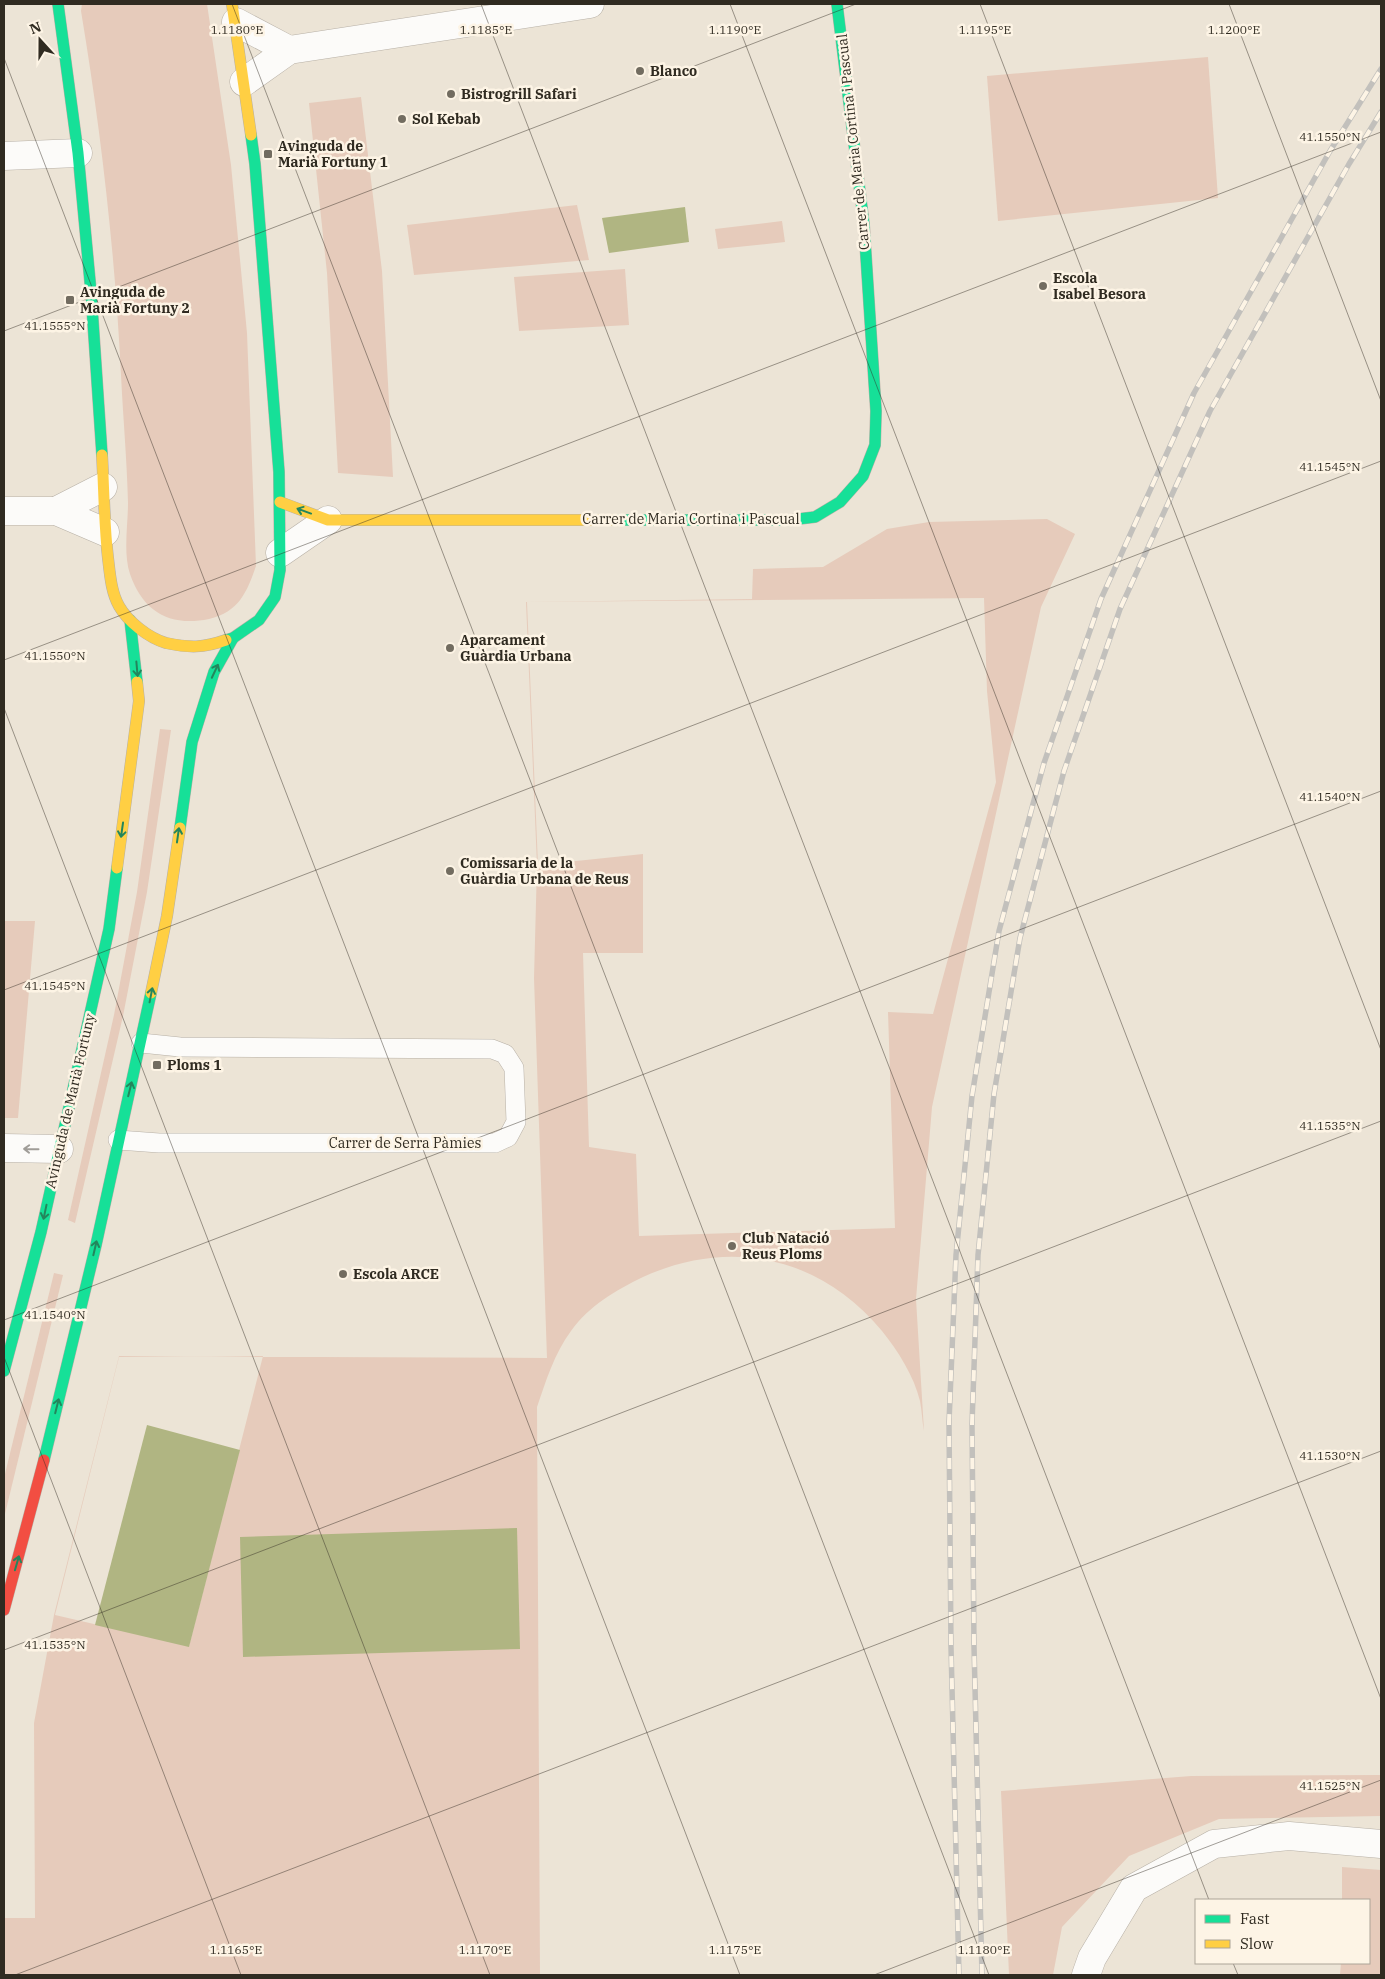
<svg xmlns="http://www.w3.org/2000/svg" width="1385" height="1979" viewBox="0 0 1385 1979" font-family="'IBM Plex Serif',serif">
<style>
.green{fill:#e6cbbb;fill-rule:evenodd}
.water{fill:#b0b582}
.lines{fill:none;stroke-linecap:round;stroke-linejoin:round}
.lane-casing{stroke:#b7b0a6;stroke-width:20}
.street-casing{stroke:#b7b0a6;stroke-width:29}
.fast-casing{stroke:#b7b0a6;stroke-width:12}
.slow-casing{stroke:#b7b0a6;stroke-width:12}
.jam-casing{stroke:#b7b0a6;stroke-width:12}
.lane{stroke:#fcfbf9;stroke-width:19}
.street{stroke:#fcfbf9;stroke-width:28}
.fast{stroke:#16e098;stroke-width:11}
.slow{stroke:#ffcf43;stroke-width:11}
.jam{stroke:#f24e42;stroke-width:11}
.rail-casing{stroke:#c2c0bc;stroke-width:5.5}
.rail{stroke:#fdf4e5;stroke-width:4;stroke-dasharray:11;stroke-linecap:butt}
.oneway{stroke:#23865c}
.oneway2{stroke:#a09d98}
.ticks{fill:none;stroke:#302b21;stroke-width:1;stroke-opacity:0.45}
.poi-dot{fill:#726c60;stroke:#fdf4e5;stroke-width:2}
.labels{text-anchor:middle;stroke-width:5;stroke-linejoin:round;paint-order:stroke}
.poi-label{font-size:14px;font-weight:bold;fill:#302b21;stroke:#fdf4e5;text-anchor:start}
.street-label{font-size:14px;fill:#302b21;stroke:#fdf4e5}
.ticks-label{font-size:12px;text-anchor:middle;fill:#302b21;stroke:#fdf4e5;stroke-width:5;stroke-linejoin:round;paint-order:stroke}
</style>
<rect width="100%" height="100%" fill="#ece4d6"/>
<g class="green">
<path d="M82,4H207L231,165L247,333L256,566C247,592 239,612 209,619C170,627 143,612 130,574C123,553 128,525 128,503C127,460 123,417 121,375C115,252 101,131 81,11Z"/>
<polygon points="1208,57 1218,198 998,221 987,76"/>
<polygon points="361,97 382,271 393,477 338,473 327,273 309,103"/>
<polygon points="577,205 589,260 414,275 407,225"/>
<polygon points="782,221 785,242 718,249 715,229"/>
<polygon points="625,269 629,325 519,331 514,277"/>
<path d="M1047,519L1075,534L1041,607L932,1107L916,1299L924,1431C922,1421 922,1411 920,1401C914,1376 898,1351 882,1331C821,1257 731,1237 643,1277C616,1290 589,1306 571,1331C554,1354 546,1381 537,1407L540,1975H4V1918H35L34,1723L54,1615L119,1356L547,1358L534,978L537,865L526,602L752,599L753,569L823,567L887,529L929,522ZM984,598L987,691L996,782L933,1014L888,1012L895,1228L639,1236L636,1154L589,1147L583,953H643V854L538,865L527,602ZM263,1356L189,1646L55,1615L119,1357Z"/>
<polygon points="160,729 171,730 147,892 123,1016 75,1223 68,1220 114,1015 137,892"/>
<polygon points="4,921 35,921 18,1118 4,1118"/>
<polygon points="54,1273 63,1275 4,1518 4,1478"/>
<polygon points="1381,1775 1381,1816 1219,1819 1129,1856 1062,1927 1053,1975 1009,1975 1001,1791 1191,1776"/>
<polygon points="1342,1867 1381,1870 1381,1975 1340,1975 1341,1963 1369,1963 1369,1900 1342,1900"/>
</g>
<g class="water">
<polygon points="685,207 689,242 609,253 602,218"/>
<polygon points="147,1425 240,1450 189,1647 95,1625"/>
<polygon points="517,1528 520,1649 243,1657 240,1537"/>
</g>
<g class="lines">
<g class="lane-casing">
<polyline id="lane" points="118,1140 159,1143 495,1143 508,1137 516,1122 514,1068 505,1054 492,1049 180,1047 141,1043"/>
</g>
<g class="street-casing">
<g id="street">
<polyline points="236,22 289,50"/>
<polyline points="244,82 289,50 590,4"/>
<polyline points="4,156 78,153"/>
<polyline points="4,511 56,511 105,532"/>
<polyline points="56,511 103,487"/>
<polyline points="280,553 328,520"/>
<polyline points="4,1148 59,1149"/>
<polyline points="1086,1975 1092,1958 1134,1888 1214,1844 1289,1836 1381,1844"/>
</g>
</g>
<g class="fast-casing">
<g id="fast">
<polyline points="58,4 78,153 91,292 102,455"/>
<polyline points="614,520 790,520 815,517 840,502 863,476 875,445 876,411 864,225 837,4"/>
<polyline points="130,620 137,682"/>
<polyline points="226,640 233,638 259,620 275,597 280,570 279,472 255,164 251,135"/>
<polyline points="180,828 192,742 214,672 233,638"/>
<polyline points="4,1371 41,1232 109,929 117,868"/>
<polyline points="44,1460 96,1245 151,993"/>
</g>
</g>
<g class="slow-casing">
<g id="slow">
<polyline points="232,4 251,135"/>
<path d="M102,455C104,489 104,524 108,558C110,574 111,592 119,606C128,622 149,638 166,643C190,648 203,648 226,640"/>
<polyline points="280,502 328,520 614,520"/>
<polyline points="117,868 139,701 137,682"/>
<polyline points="151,993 167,916 180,828"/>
</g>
</g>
<g class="jam-casing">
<polyline id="jam" points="4,1610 44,1460"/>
</g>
<use href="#lane" class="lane"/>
<use href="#street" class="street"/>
<use href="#fast" class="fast"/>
<use href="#slow" class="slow"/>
<use href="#jam" class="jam"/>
<g class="rail-casing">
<g id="rail">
<polyline points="959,1975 951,1647 949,1422 956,1255 972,1096 999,931 1044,763 1101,599 1194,393 1330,151 1381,69"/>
<polyline points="982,1975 974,1646 972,1424 978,1255 994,1094 1020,938 1064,771 1120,609 1210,411 1349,164 1381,112"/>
</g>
</g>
<use href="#rail" class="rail"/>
</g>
<defs><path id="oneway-shaft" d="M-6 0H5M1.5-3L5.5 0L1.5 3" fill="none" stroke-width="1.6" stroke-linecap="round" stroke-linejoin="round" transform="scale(1.25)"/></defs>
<g class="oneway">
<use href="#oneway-shaft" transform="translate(304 511) rotate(-160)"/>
<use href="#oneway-shaft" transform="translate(137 669) rotate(85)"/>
<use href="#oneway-shaft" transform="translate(215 671) rotate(-65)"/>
<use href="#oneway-shaft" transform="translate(122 830) rotate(98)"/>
<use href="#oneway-shaft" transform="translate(178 835) rotate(-82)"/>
<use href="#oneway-shaft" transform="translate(151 995) rotate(-79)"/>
<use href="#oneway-shaft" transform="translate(130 1089) rotate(-76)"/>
<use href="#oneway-shaft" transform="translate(45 1212) rotate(102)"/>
<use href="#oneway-shaft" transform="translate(95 1248) rotate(-77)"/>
<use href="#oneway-shaft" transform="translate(57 1406) rotate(-76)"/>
<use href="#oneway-shaft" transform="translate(17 1563) rotate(-74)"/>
</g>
<use class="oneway2" href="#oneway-shaft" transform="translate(31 1149) rotate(-179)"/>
<path class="ticks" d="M232,4L989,1975M481,4L1209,1900M730,4L1381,1699M980,4L1381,1050M1229,4L1381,401M4,58L740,1975M4,331L856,4M4,660L1381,132M4,708L490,1975M4,990L1381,461M4,1320L1381,791M4,1357L241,1975M4,1650L1381,1121M1233,1963L1238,1975M15,1975L1381,1451M874,1975L1381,1780"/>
<g class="poi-dot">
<circle cx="640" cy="71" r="5"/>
<circle cx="451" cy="94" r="5"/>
<circle cx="402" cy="119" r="5"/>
<rect x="263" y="149" width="10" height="10" rx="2.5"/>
<circle cx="1043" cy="286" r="5"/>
<rect x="65" y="295" width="10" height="10" rx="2.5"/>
<circle cx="450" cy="648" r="5"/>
<circle cx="450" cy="871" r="5"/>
<rect x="152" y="1060" width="10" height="10" rx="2.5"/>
<circle cx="732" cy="1246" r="5"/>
<circle cx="343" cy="1274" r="5"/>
</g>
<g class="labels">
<g class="poi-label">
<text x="650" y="76">Blanco</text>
<text x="461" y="99">Bistrogrill Safari</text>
<text x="412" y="124">Sol Kebab</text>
<text x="278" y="151">Avinguda de<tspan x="278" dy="16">Marià Fortuny 1</tspan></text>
<text x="1053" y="283">Escola<tspan x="1053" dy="16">Isabel Besora</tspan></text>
<text x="80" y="297">Avinguda de<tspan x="80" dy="16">Marià Fortuny 2</tspan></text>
<text x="460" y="645">Aparcament<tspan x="460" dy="16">Guàrdia Urbana</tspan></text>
<text x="460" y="868">Comissaria de la<tspan x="460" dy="16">Guàrdia Urbana de Reus</tspan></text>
<text x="167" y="1070">Ploms 1</text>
<text x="742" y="1243">Club Natació<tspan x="742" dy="16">Reus Ploms</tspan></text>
<text x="353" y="1279">Escola ARCE</text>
</g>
<g class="street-label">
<text transform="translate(853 142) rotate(-96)" y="5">Carrer de Maria Cortina i Pascual</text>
<text x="691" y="524">Carrer de Maria Cortina i Pascual</text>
<text transform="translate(70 1101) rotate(-77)" y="5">Avinguda de Marià Fortuny</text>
<text x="405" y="1148">Carrer de Serra Pàmies</text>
</g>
</g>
<g class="ticks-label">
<text x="237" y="34">1.1180°E</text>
<text x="486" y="34">1.1185°E</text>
<text x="735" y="34">1.1190°E</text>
<text x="985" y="34">1.1195°E</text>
<text x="1234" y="34">1.1200°E</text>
<text x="1330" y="141">41.1550°N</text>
<text x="55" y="330">41.1555°N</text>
<text x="1330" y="471">41.1545°N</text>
<text x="55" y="660">41.1550°N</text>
<text x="1330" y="801">41.1540°N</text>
<text x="55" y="990">41.1545°N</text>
<text x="1330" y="1130">41.1535°N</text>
<text x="55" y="1319">41.1540°N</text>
<text x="1330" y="1460">41.1530°N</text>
<text x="55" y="1649">41.1535°N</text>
<text x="1330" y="1790">41.1525°N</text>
<text x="236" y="1954">1.1165°E</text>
<text x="485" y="1954">1.1170°E</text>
<text x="735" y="1954">1.1175°E</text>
<text x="984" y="1954">1.1180°E</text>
</g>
<rect width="1385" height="1979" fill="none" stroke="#302b21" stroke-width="10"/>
<rect x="1195" y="1899" width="175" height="65" fill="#fdf4e5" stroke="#aba497"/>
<rect x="1205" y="1915" width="25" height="8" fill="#16e098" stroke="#aba497"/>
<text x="1240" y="1924" font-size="15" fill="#302b21">Fast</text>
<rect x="1205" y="1940" width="25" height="8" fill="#ffcf43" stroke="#aba497"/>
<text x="1240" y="1949" font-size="15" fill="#302b21">Slow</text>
<g transform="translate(40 40) rotate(339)" stroke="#fdf4e5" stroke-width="4" paint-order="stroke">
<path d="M0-4L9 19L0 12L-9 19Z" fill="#302b21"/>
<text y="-8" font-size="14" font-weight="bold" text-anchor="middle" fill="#302b21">N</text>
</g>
</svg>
